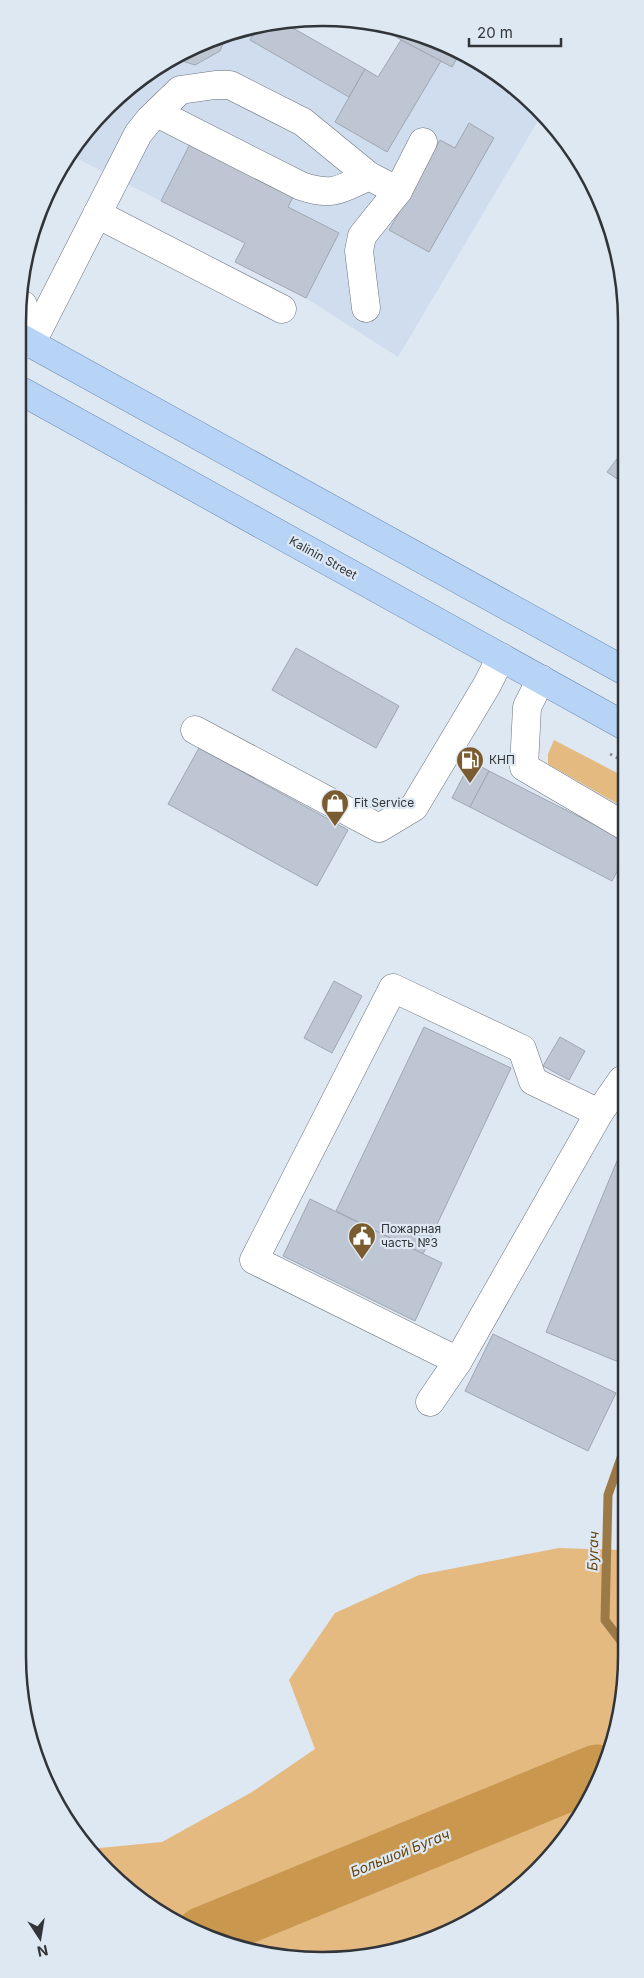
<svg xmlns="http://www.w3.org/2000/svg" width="644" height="1978" viewBox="0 0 644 1978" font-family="Inter,sans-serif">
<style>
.built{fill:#cfddef}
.green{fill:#e4ba81}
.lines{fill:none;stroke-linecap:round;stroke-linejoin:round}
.stream{stroke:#9b7a48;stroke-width:9}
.river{stroke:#c9974e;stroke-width:55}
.building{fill:#bdc6d2;stroke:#9ea7b2}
.minor-casing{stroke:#6b737d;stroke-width:29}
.major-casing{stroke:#698ab1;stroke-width:29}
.path{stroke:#8c939b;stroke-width:3;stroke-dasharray:2.5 4;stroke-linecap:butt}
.minor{stroke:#fff;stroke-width:28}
.major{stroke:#b7d4f7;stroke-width:28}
.labels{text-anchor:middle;stroke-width:4.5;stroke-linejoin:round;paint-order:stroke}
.street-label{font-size:12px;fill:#313539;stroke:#dee8f3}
.poi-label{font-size:12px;fill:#313539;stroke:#dee8f3;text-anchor:start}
.water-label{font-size:14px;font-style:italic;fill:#664409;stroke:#dee8f3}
.rim{fill:none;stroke:#313539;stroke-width:2.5}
</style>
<rect width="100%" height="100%" fill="#dee8f3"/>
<polygon class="built" points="258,25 250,40 349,97 335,122 387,152 441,61 452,67 460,53 474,58 542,114 398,357 306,298 235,262 244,243 68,154 153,69 176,59 195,65 220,51 225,39"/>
<g class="green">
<polygon points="554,740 623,776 623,807 548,764 548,754"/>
<polygon points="559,1548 621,1550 621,1716 575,1825 491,1909 401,1950 283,1958 187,1929 93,1857 89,1849 162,1842 252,1792 315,1749 289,1680 335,1613 419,1575"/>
</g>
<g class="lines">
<polyline class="stream" points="621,1641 605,1620 608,1495 621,1458"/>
<polyline class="river" points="203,1934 597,1772"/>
</g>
<g class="building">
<polygon points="263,23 284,23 365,69 349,97 250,40 258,25"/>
<polygon points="375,23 382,23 460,53 452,67 401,40"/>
<polygon points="225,39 220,51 195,65 176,59"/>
<polygon points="401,40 441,61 387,152 335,122 365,69 378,77"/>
<polygon points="469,123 494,138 429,252 389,230 440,140 455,148"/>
<polygon points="191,142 294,195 288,207 339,233 306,298 235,262 245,243 161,201"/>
<polygon points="623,451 623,483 607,472"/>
<polygon points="296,648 399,706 376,748 272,690"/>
<polygon points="199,748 348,830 317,886 168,804"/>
<polygon points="471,761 489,771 470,807 452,798"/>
<polygon points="489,771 623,839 623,861 612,881 470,807"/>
<polygon points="334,981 362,996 332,1053 304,1038"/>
<polygon points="424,1027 511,1068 423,1254 336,1211"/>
<polygon points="560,1037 585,1051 569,1080 543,1066"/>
<polygon points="622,1149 621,1363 546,1332"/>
<polygon points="310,1199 442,1263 415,1321 283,1256"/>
<polygon points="493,1334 616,1393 588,1451 465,1391"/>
</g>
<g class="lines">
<g class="minor-casing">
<g id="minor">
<path d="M157,113L301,186C333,197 341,189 369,176"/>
<polyline points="97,214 282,309"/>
<polyline points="23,305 31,344"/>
<polyline points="366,308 359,251 362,236 398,191 423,142"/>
<polyline points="31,344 138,134 150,119 180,90 215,85 230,85 303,122 369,176 398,191"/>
<polyline points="541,679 527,707 524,767 623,825"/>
<polyline points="195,730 379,828 414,807 487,685 501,657"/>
<polyline points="458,1361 254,1260 393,988 522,1049 533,1081 599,1113"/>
<polyline points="430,1402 458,1361 599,1113 622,1080"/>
</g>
</g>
<g class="major-casing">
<g id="major">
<polyline points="23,339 623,670"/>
<polyline points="23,392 623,725"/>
</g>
</g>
<polyline class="path" points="610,754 623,761"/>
<use href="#minor" class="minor"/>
<use href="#major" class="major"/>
</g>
<defs>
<g id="fuel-pin" transform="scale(1.4375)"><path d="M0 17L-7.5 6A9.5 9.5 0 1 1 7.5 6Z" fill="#7a5c30" stroke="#dee8f3"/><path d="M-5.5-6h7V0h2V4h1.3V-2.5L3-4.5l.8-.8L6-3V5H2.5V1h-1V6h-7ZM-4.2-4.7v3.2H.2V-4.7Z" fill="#fff"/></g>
<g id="shop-pin" transform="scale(1.4375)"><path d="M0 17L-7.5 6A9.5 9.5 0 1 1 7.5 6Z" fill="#7a5c30" stroke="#dee8f3"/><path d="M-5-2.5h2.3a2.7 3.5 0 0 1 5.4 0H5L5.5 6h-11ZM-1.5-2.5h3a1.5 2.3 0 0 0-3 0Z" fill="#fff"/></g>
<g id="civic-pin" transform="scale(1.4375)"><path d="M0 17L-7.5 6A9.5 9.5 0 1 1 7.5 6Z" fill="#7a5c30" stroke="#dee8f3"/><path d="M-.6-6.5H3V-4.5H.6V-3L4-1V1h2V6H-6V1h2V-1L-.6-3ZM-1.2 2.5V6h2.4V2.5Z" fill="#fff"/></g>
</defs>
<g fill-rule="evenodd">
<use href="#fuel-pin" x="470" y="760"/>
<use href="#shop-pin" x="335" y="803"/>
<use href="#civic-pin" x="362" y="1236"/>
</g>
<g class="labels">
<g class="street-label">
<text transform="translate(323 558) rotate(29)" y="4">Kalinin Street</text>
</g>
<g class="poi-label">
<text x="489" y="764">КНП</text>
<text x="354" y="807">Fit Service</text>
<text x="381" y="1233">Пожарная<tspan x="381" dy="14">часть №3</tspan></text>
</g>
<g class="water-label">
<text transform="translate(593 1551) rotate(-88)" y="5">Бугач</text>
<text transform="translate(400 1853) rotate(-22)" y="5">Большой Бугач</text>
</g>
</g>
<path d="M0 0H644V1978H0ZM322 26H322A296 296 0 0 1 618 322V1656A296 296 0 0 1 322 1952H322A296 296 0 0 1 26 1656V322A296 296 0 0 1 322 26Z" fill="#dee8f3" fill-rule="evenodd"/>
<path class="rim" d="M322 26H322A296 296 0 0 1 618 322V1656A296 296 0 0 1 322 1952H322A296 296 0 0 1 26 1656V322A296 296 0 0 1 322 26Z"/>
<g transform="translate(40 1938) rotate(168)" stroke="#dee8f3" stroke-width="4" paint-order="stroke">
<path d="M0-4L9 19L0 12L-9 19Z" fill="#313539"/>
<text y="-8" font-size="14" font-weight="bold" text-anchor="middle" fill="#313539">N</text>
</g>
<path d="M469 38v8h92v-8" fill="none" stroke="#313539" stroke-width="2.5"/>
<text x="477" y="38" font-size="15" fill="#313539" stroke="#dee8f3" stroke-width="4" paint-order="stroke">20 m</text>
</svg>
